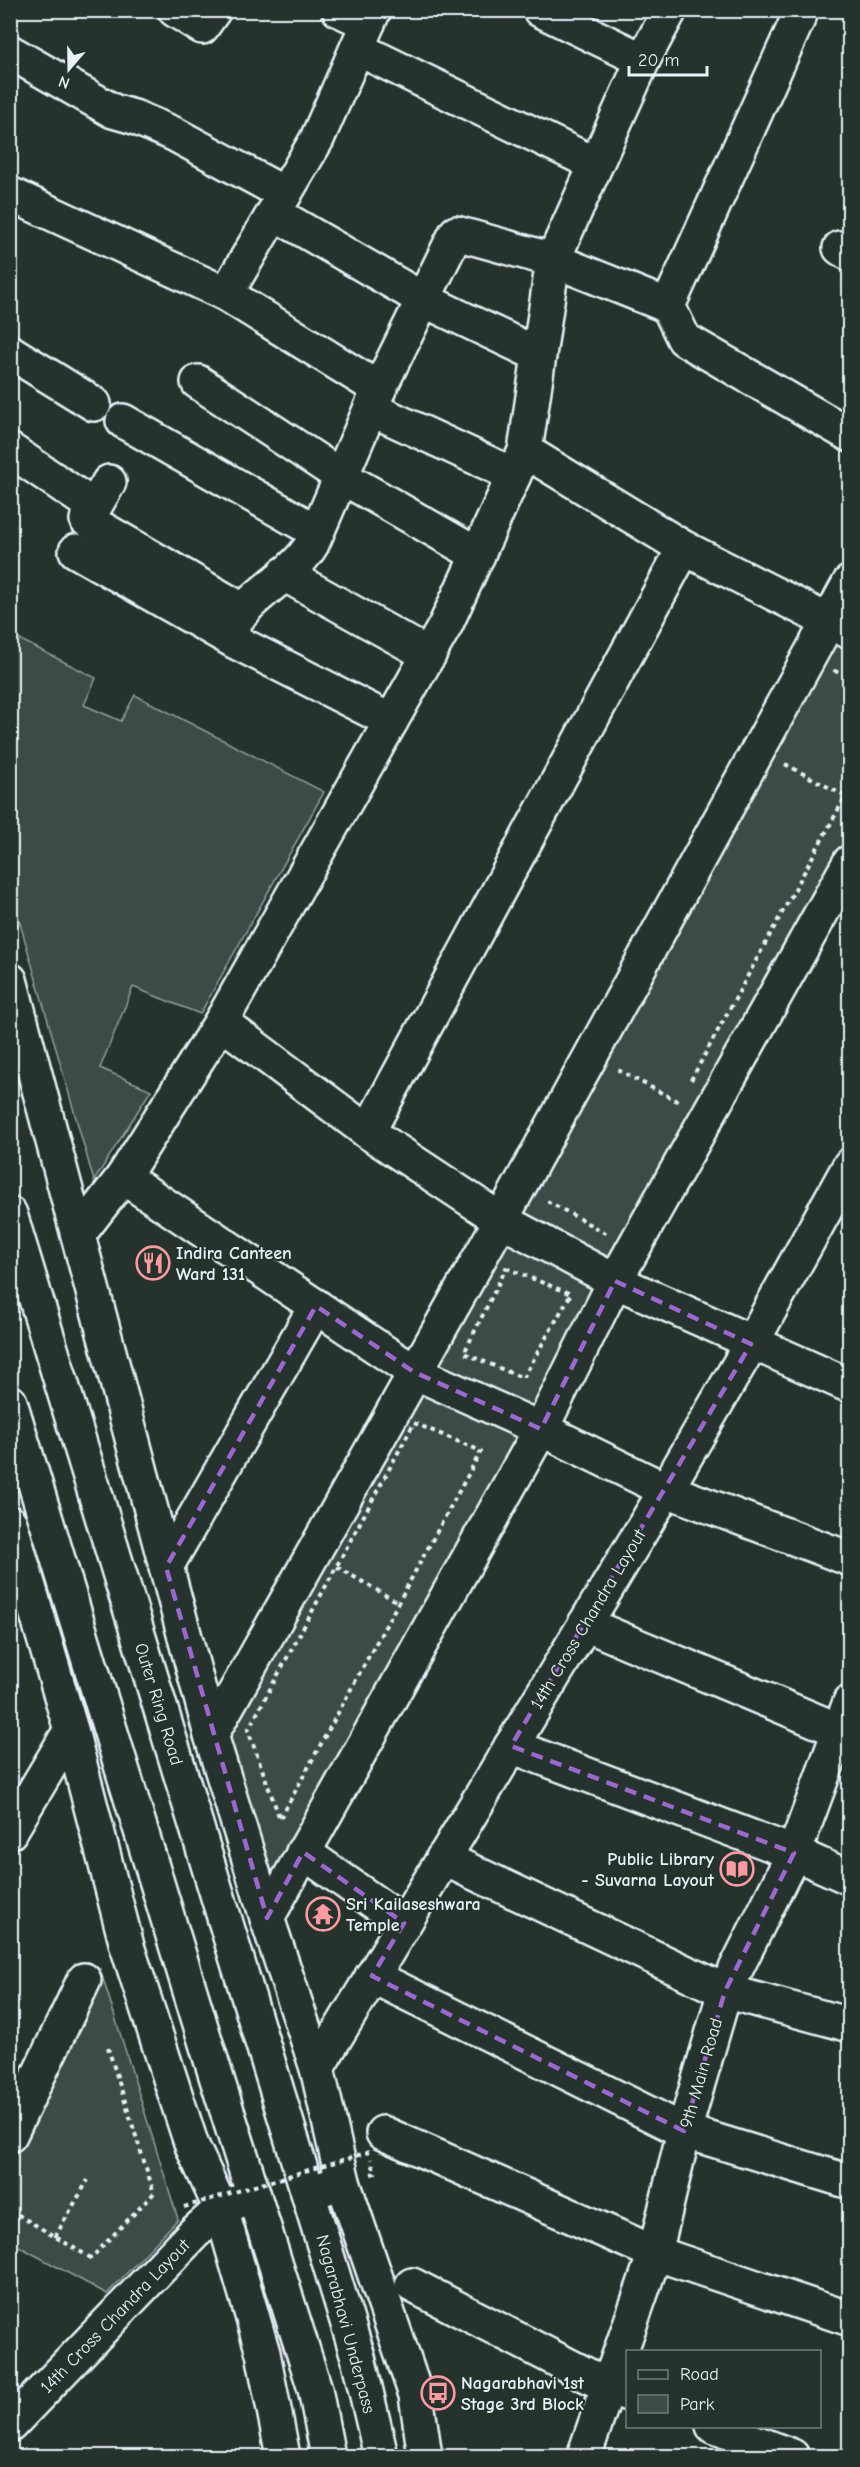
<svg xmlns="http://www.w3.org/2000/svg" width="860" height="2467" viewBox="0 0 860 2467" font-family="'Comic Neue',sans-serif">
<style>
.green{fill:#3e4b47;stroke:#939ea0;stroke-width:1.5}
.lines{fill:none;stroke-linecap:round;stroke-linejoin:round}
.minor-casing{stroke:#e8f1f8;stroke-width:38}
.major-casing{stroke:#e8f1f8;stroke-width:38}
.highway-casing{stroke:#e8f1f8;stroke-width:38}
.path{stroke:#e8f1f8;stroke-width:4;stroke-dasharray:4.5 4.5;stroke-linecap:butt}
.minor{stroke:#26332d;stroke-width:33}
.major{stroke:#26332d;stroke-width:33}
.highway{stroke:#26332d;stroke-width:33}
.path-bridge{stroke:#e8f1f8;stroke-width:4;stroke-dasharray:4.5 4.5;stroke-linecap:butt}
.marked{fill:none;stroke:#9c67d0;stroke-width:4.5;stroke-dasharray:12 8;stroke-linejoin:round}
.labels{text-anchor:middle;stroke-width:4.5;stroke-linejoin:round;paint-order:stroke}
.poi-label{font-size:18px;font-weight:bold;fill:#e8f1f8;stroke:#26332d;text-anchor:start}
.street-label{font-size:18px;fill:#e8f1f8;stroke:#26332d}
</style>
<rect width="100%" height="100%" fill="#26332d"/>
<filter id="ink" filterUnits="userSpaceOnUse"><feTurbulence type="fractalNoise" baseFrequency=".0167" numOctaves="2"/><feDisplacementMap in="SourceGraphic" scale="12" xChannelSelector="R" yChannelSelector="G"/><feConvolveMatrix kernelMatrix="1 2 1 2 8 2 1 2 1" color-interpolation-filters="sRGB"/></filter>
<g filter="url(#ink)">
<g class="green">
<polygon points="849,582 849,862 267,1918 211,1735"/>
<polygon points="11,635 96,678 84,705 121,721 135,695 324,792 200,1014 133,987 100,1068 151,1090 94,1181 11,892"/>
<polygon points="100,1969 178,2219 107,2294 11,2242 10,2153"/>
</g>
<g class="lines">
<g class="minor-casing">
<g id="minor">
<polyline points="175,10 202,27 214,10"/>
<polyline points="339,10 368,23 374,10"/>
<polyline points="540,10 643,60 553,260 525,451 446,624 221,1022 123,1177 414,1372 541,1429 666,1490 850,1559"/>
<polyline points="802,10 668,306 684,339 850,435"/>
<polyline points="358,49 595,164"/>
<polyline points="10,52 113,111 134,117 174,134 285,194"/>
<polyline points="643,60 670,10"/>
<polyline points="10,194 226,294 379,389"/>
<polyline points="274,213 424,300 539,355"/>
<polyline points="840,248 850,254"/>
<polyline points="226,294 317,139 368,23"/>
<polyline points="10,352 94,404"/>
<polyline points="198,382 342,477 478,555"/>
<polyline points="371,409 514,475"/>
<polyline points="123,421 317,532"/>
<polyline points="10,450 81,498"/>
<polyline points="525,451 684,548 850,632"/>
<polyline points="109,482 87,520 244,611"/>
<polyline points="76,551 234,641 391,721"/>
<polyline points="284,574 429,655"/>
<path d="M228,636C243,595 291,580 312,544L379,389L456,233L553,260L668,306"/>
<polyline points="10,980 211,1735 267,1918 317,2068 343,2182 416,2395 425,2456"/>
<polyline points="221,1022 368,1132 501,1220 615,1281 850,1386"/>
<polyline points="368,1132 684,548"/>
<polyline points="78,1235 123,1177"/>
<polyline points="10,1523 71,1730 127,1946 192,2146 221,2209 263,2353 283,2456"/>
<polyline points="166,1567 316,1306"/>
<polyline points="585,1624 850,1735"/>
<polyline points="211,1735 501,1220 850,582"/>
<polyline points="511,1746 794,1853 850,1878"/>
<polyline points="10,1832 71,1730"/>
<polyline points="303,1852 404,1923"/>
<polyline points="443,1858 725,1991 850,2025"/>
<polyline points="267,1918 541,1429 615,1281 850,862"/>
<polyline points="372,1976 684,2131 850,2182"/>
<polyline points="317,2068 666,1490 751,1344 850,1165"/>
<polyline points="383,2133 655,2253 850,2319"/>
<polyline points="10,2135 84,1980"/>
<polyline points="412,2285 610,2387 628,2394"/>
<polyline points="713,2426 792,2456"/>
<polyline points="584,2456 655,2253 684,2131 725,1991 794,1853 850,1702"/>
</g>
</g>
<g class="major-casing">
<polyline id="major" points="10,2425 194,2233 221,2209 254,2196"/>
</g>
<g class="highway-casing">
<g id="highway">
<polyline points="10,1214 358,2357 381,2456"/>
<polyline points="10,1402 216,2076 315,2389 328,2456"/>
<polyline points="309,2193 343,2182"/>
</g>
</g>
<g class="path">
<polyline points="835,672 835,671 850,678"/>
<polyline points="785,764 845,796"/>
<polyline points="618,1070 679,1102"/>
<polyline points="691,1080 850,788"/>
<polyline points="547,1201 607,1234"/>
<polygon points="506,1268 571,1294 523,1378 464,1353"/>
<polygon points="414,1423 481,1451 280,1819 248,1730"/>
<polyline points="337,1567 399,1603"/>
<polyline points="371,2174 375,2173 371,2159"/>
<polyline points="10,2210 91,2258 154,2193 108,2048"/>
<polyline points="55,2237 88,2180"/>
</g>
<use href="#minor" class="minor"/>
<use href="#major" class="major"/>
<use href="#highway" class="highway"/>
<polyline class="path-bridge" points="184,2207 369,2152"/>
</g>
</g>
<path class="marked" d="M615,1281L751,1344L511,1746L794,1853L725,1991L684,2131L372,1976L404,1923L303,1852L267,1918L166,1567L316,1306L414,1372L541,1429Z"/>
<defs>
<g id="restaurant-ring" transform="scale(1.725)"><circle r="9.5" fill="#26332d" stroke="#ff9aa2" stroke-width="1.5"/><path d="M-5-6h1v4h1v-4h1v4h1v-4h1v5L-1.5 .5V6h-2V.5L-5-1ZM5-6V6H3V1.5H1.5Q1.5-4 5-6Z" fill="#ff9aa2"/></g>
<g id="library-ring" transform="scale(1.725)"><circle r="9.5" fill="#26332d" stroke="#ff9aa2" stroke-width="1.5"/><path d="M-6-4Q-3-5.5-.7-3.5V5Q-3 3-6 4ZM6-4Q3-5.5 .7-3.5V5Q3 3 6 4Z" fill="#ff9aa2"/></g>
<g id="temple-ring" transform="scale(1.725)"><circle r="9.5" fill="#26332d" stroke="#ff9aa2" stroke-width="1.5"/><path d="M0-6L5-2H3V0L6.5 2.5H4V6H1.5V3h-3V6H-4V2.5H-6.5L-3 0V-2H-5Z" fill="#ff9aa2"/></g>
<g id="bus-ring" transform="scale(1.725)"><circle r="9.5" fill="#26332d" stroke="#ff9aa2" stroke-width="1.5"/><path d="M-5-6H5V4H4V6H2V4H-2V6H-4V4H-5ZM-3.5-4V0h7V-4ZM-3.5 1.2v1.5H-2V1.2ZM2 1.2v1.5H3.5V1.2Z" fill="#ff9aa2"/></g>
</defs>
<g fill-rule="evenodd">
<use href="#restaurant-ring" x="153" y="1263"/>
<use href="#library-ring" x="737" y="1869"/>
<use href="#temple-ring" x="323" y="1914"/>
<use href="#bus-ring" x="438" y="2393"/>
</g>
<g class="labels">
<g class="poi-label">
<text x="176" y="1259">Indira Canteen<tspan x="176" dy="21">Ward 131</tspan></text>
<text x="714" y="1865" text-anchor="end">Public Library<tspan x="714" dy="21">- Suvarna Layout</tspan></text>
<text x="346" y="1910">Sri Kailaseshwara<tspan x="346" dy="21">Temple</tspan></text>
<text x="461" y="2389">Nagarabhavi 1st<tspan x="461" dy="21">Stage 3rd Block</tspan></text>
</g>
<g class="street-label">
<text transform="translate(588 1619) rotate(-59)" y="6">14th Cross Chandra Layout</text>
<text transform="translate(159 1704) rotate(73)" y="6">Outer Ring Road</text>
<text transform="translate(701 2073) rotate(-74)" y="6">9th Main Road</text>
<text transform="translate(115 2316) rotate(-46)" y="6">14th Cross Chandra Layout</text>
<text transform="translate(346 2324) rotate(75)" y="6">Nagarabhavi Underpass</text>
</g>
</g>
<rect width="860" height="2467" fill="none" stroke="#26332d" stroke-width="36"/>
<rect x="18" y="18" width="824" height="2431" fill="none" stroke="#e8f1f8" stroke-width="2" filter="url(#ink)"/>
<rect x="626" y="2350" width="195" height="78" fill="#26332d" stroke="#747f7e" stroke-width="1.5"/>
<rect x="638" y="2370" width="30" height="9" fill="#26332d" stroke="#747f7e" stroke-width="1.5"/>
<text x="680" y="2380" font-size="18" fill="#e8f1f8">Road</text>
<rect x="638" y="2395" width="30" height="18" fill="#3e4b47" stroke="#747f7e" stroke-width="1.5"/>
<text x="680" y="2410" font-size="18" fill="#e8f1f8">Park</text>
<g transform="translate(69 69) rotate(200)" stroke="#26332d" stroke-width="4.5" paint-order="stroke">
<path d="M0-4.5L10 22L0 15L-10 22Z" fill="#e8f1f8"/>
<text y="-9" font-size="16" font-weight="bold" text-anchor="middle" fill="#e8f1f8">N</text>
</g>
<path d="M629 66v9h78v-9" fill="none" stroke="#e8f1f8" stroke-width="3"/>
<text x="638" y="66" font-size="18" fill="#e8f1f8" stroke="#26332d" stroke-width="4.5" paint-order="stroke">20 m</text>
</svg>
